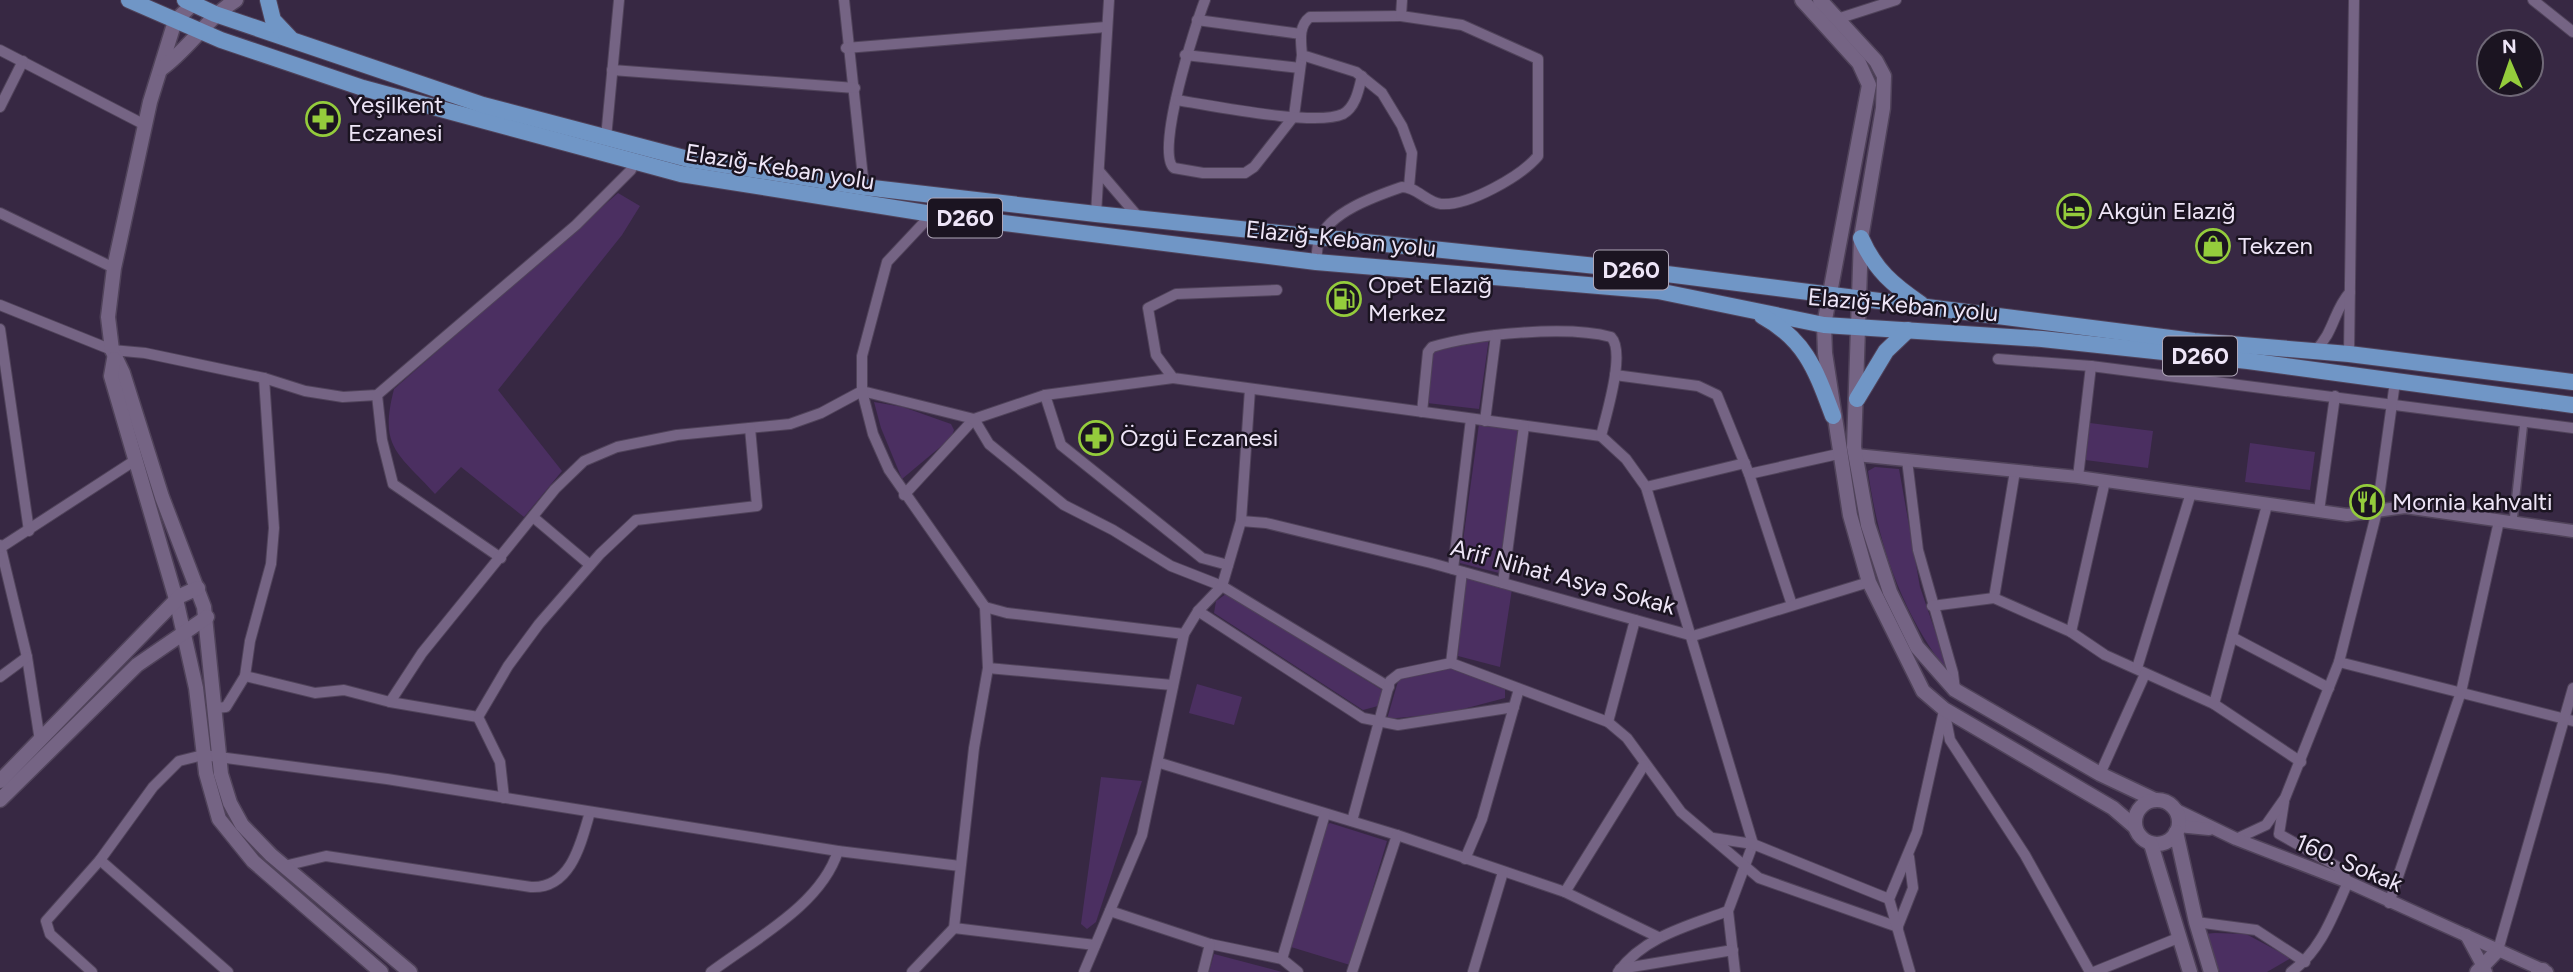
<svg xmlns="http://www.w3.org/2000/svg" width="2573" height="972" viewBox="0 0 2573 972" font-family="Figtree,sans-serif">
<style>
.green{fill:#4b2f61}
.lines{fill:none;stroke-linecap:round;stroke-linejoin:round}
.pedestrian-casing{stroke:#50435a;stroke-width:10}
.minor-casing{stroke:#50435a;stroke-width:12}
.tertiary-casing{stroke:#50435a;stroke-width:15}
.secondary-casing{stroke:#50435a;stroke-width:17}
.trunk-casing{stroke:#50435a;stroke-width:18}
.pedestrian{stroke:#756484;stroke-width:7}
.minor{stroke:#756484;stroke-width:10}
.tertiary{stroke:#756484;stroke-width:12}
.secondary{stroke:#756484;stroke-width:14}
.trunk{stroke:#7096c6;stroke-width:16}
.labels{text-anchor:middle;stroke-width:5;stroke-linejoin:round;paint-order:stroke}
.shield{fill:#1b1421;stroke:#afa6b7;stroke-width:2}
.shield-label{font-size:23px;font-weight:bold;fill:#eee5f7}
.poi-label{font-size:24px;fill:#eee5f7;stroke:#1b1421;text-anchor:start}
.street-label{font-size:24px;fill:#eee5f7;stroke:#1b1421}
</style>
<rect width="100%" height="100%" fill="#372843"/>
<g class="green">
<path d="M618,193L640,206L622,235L498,390L562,471L524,517L461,467L435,494C397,452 379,448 394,389Z"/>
<polygon points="1489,338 1479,409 1427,403 1432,350"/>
<polygon points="874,402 903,407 951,424 954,430 951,438 902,479 881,428"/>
<polygon points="2090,423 2153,431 2148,468 2085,460"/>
<polygon points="1479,424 1519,429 1499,573 1460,563"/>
<polygon points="2250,443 2315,452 2310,490 2245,482"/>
<path d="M1875,467L1899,469L1920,587L1950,675C1903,616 1878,545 1868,471Z"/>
<polygon points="1467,578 1512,589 1500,667 1458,656 1463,584"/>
<polygon points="1226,594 1382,690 1378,706 1363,710 1214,613 1216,601"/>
<polygon points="1454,668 1505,688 1505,698 1448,713 1387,719 1399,678"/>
<polygon points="1197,684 1242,697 1234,725 1189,713"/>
<polygon points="1101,777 1142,781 1096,922 1087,929 1081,924"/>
<polygon points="1330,823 1387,841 1350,965 1291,947 1325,826"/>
<polygon points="2215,933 2246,934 2291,958 2267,972 2220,972 2204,934"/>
<polygon points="1214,954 1282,972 1209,972"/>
</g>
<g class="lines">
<g class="pedestrian-casing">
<polyline id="pedestrian" points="2513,522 2524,421"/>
</g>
<g class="minor-casing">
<g id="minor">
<polyline points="844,0 864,187"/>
<path d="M1205,0C1196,23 1154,154 1174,168L1203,173H1245L1254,167L1294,116L1302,55"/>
<polyline points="2533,0 2573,32"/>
<path d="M1401,16L1310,17C1298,26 1301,42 1302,55L1356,72L1382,93L1402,126L1412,153L1409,187"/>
<polyline points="1837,19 1896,0"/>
<polyline points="1197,20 1301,34"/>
<polyline points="846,48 1106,27"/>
<polyline points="0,50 145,125"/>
<polyline points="1185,55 1300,68"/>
<polyline points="612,70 855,88"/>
<path d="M1176,100C1210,105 1315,127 1343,114C1356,107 1359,88 1362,76"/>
<polyline points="0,107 23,61"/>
<polyline points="606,138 619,0"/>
<polyline points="1099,171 1140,219"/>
<polyline points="0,213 114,268"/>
<polyline points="1096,214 1109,0"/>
<path d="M1316,262C1317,255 1317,246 1319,240C1329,212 1376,196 1402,187C1417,187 1426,202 1441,204C1469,206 1521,176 1538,156V59L1462,25L1401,16L1402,0"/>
<polyline points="1277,290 1176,294 1148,308 1156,355 1173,378 1601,436"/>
<polyline points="0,305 112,350 145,353 264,378 305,391 343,397 377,395 576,225 631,170 633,164"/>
<polyline points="0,329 29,531"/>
<path d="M2315,351C2335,331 2333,311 2350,292"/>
<polyline points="2349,354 2354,0"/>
<polyline points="1998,359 2091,366 2573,428"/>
<polyline points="1615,375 1698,386 1717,395 1749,474 1792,605"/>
<polyline points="377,395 382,440 393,484 501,558"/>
<polyline points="1045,395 1061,445 1202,558 1228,565"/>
<path d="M1422,412L1428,352L1432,347C1475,334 1567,325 1611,337C1626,352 1606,415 1601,436L1626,459L1646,487L1753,844L1728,911C1688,926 1645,936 1618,972"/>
<polyline points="1485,421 1496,335"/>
<polyline points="1907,460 1918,550 1953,673 1955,689"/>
<polyline points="1749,474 1838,454"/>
<polyline points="2078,477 2091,366"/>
<polyline points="1646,487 1745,463"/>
<polyline points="904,495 974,419 1045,395 1173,378"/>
<polyline points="2319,511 2335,396"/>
<polyline points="533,517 590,565"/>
<polyline points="1241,521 1266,523 1431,563 1693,636 1869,582"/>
<polyline points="0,545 27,657 40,741"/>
<polyline points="0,548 134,461"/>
<polyline points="1453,569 1471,419"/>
<polyline points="1503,583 1524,426"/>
<polyline points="1994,598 2015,471"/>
<polyline points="1932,606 1994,598 2071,632 2105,655 2214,704 2301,762"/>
<polyline points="985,607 1007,613 1184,634"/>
<polyline points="1198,611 1363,718 1398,725 1514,707"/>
<polyline points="2071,632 2105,481"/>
<polyline points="2232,637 2329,688"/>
<polyline points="2339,662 2573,721"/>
<polyline points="1451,663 1608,722 1627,738 1681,812 1759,878 1898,927"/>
<polyline points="988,668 1172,685"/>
<polyline points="2137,668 2191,493"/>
<polyline points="245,676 315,693 344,690 390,702 478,717"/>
<polyline points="0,677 27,657"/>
<polyline points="390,702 422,653 555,489 584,461 617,447 677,435 790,424 821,413 862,391 974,419 989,444 1064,505 1113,530 1171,566 1222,586 1389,687"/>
<polyline points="2214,704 2267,505"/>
<polyline points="216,708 226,707 245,676 250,641 271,564 274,528 264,378"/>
<polyline points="1944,709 1950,740 2025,855 2090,972"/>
<polyline points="1608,722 1635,620"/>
<polyline points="1160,763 1397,835 1565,892 1658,937"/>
<polyline points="2100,774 2145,674"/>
<polyline points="504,798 500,762 478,717 508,666 539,624 600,554 636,520 757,506 750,428"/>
<path d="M2284,802L2279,834L2338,867L2348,882C2333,915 2321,951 2291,972"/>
<polyline points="1352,821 1390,681 1399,674 1451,663 1462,572"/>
<polyline points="1713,838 1753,844 1889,899"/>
<polyline points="2236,839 2266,825 2285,798 2339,662 2377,511 2395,382"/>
<polyline points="1465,859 1482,819 1519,689"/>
<polyline points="100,860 228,972"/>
<path d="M284,866L326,856L531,887C571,889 581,843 590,812"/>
<polyline points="1565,892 1644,765"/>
<polyline points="2389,903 2461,692 2499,521"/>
<polyline points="1110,911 1210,944 1282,959 1298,972"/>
<polyline points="1728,911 1735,972"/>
<polyline points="2196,922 2256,930 2305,962"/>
<polyline points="1898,926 1913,888 1909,857"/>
<polyline points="954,928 1095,945"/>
<polyline points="2498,950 2573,688"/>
<polyline points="1282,959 1325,814"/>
<polyline points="1620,969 1733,950"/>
<polyline points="92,972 50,934 46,921 100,860 153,787 179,761 203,755 387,779 838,851 960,866"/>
<path d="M711,972C755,939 821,905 838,851"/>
<polyline points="912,972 954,928 974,748 988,668 985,607 889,470 873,434 862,391 862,356 887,262 932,214"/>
<polyline points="1084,972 1142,835 1184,634 1198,611 1222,586 1241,521 1250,389"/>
<polyline points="1203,972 1210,944"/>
<polyline points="1352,972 1397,835"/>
<polyline points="1473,972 1503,872"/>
<polyline points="1910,972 1889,899 1917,832 1943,715"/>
<polyline points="2094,972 2178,938"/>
</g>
</g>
<g class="tertiary-casing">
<g id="tertiary">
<polyline points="1856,455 2078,477 2347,515 2405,507 2573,531"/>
<polyline points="2174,809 2236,839 2348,882 2547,972"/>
<polyline points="2178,826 2209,829"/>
<polyline points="2466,935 2486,972"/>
</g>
</g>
<g class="secondary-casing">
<g id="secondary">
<polyline points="197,0 175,21 150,102 114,268 108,317 112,350 123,373 162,497 204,607 221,774 230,803 242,825 271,855 410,972"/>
<polyline points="1802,0 1859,63 1869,85 1824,325 1825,353 1850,515 1869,582 1923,691 1944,709 2113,808 2135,827"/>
<polyline points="1820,0 1876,61 1884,76 1883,108 1861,238 1854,447 1868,525 1890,592 1917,647 1955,690 2100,774 2155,800"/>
<path d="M161,69C189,49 206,19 236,0"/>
<polyline points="114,359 111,376 176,599 196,688 206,773 219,819 253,861 381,972"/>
<polyline points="0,781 180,596 198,588"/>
<polyline points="0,800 137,665 207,617"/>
<circle cx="2157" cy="822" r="22"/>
<polyline points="2176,832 2196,922 2211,972"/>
<polyline points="2151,844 2190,972"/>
<polyline points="2477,972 2498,950"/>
<polyline points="2538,972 2543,970"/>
</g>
</g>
<g class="trunk-casing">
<g id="trunk">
<polyline points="129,0 221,40 363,88 681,174 932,214 1316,262 1658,291 1824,325 2042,339 2248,361 2573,405"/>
<polyline points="185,0 215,14 483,105 688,159 864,187 1096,214 1635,270 2194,341 2349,354 2573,382"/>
<polyline points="268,0 273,20 290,38"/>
<path d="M1861,238C1875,270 1893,285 1921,304"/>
<path d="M1762,316C1806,340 1816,371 1833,416"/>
<polyline points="1857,399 1886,351 1908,330"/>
</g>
</g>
<use href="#pedestrian" class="pedestrian"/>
<use href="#minor" class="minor"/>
<use href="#tertiary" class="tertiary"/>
<use href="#secondary" class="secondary"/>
<use href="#trunk" class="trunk"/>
</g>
<defs>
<g id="pharmacy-ring" transform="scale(1.75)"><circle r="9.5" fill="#1b1421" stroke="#94cc3c" stroke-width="1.5"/><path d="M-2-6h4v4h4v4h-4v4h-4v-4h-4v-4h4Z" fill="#94cc3c"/></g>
<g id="hotel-ring" transform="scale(1.75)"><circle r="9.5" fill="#1b1421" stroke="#94cc3c" stroke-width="1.5"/><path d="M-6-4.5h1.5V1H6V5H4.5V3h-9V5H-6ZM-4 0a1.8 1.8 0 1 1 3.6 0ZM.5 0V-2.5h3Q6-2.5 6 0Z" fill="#94cc3c"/></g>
<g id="shop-ring" transform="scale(1.75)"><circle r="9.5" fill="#1b1421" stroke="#94cc3c" stroke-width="1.5"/><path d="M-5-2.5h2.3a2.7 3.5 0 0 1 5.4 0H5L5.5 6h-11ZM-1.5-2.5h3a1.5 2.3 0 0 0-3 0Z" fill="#94cc3c"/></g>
<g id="fuel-ring" transform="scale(1.75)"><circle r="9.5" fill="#1b1421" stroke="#94cc3c" stroke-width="1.5"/><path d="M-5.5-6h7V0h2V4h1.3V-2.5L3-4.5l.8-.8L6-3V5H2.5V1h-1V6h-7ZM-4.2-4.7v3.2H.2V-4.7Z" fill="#94cc3c"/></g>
<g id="restaurant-ring" transform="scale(1.75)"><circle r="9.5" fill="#1b1421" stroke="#94cc3c" stroke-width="1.5"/><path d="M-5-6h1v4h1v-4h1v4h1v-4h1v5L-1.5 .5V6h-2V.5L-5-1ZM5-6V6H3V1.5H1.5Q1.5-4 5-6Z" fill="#94cc3c"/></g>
</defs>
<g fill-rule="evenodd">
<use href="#pharmacy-ring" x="323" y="119"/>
<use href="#hotel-ring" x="2074" y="211"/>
<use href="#shop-ring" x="2213" y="246"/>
<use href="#fuel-ring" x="1344" y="299"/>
<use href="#pharmacy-ring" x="1096" y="438"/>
<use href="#restaurant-ring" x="2367" y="502"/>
</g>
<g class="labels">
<g class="shield">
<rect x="928" y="198.5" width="74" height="39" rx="5"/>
<rect x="1594" y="250.5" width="74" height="39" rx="5"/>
<rect x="2163" y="336.5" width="74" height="39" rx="5"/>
</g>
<g class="shield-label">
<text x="965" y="226">D260</text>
<text x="1631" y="278">D260</text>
<text x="2200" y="364">D260</text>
</g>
<g class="poi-label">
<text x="348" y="113">Yeşilkent<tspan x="348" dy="28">Eczanesi</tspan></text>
<text x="2098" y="219">Akgün Elazığ</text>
<text x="2238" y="254">Tekzen</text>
<text x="1368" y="293">Opet Elazığ<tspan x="1368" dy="28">Merkez</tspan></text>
<text x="1120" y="446">Özgü Eczanesi</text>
<text x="2392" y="510">Mornia kahvalti</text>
</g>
<g class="street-label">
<text transform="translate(780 167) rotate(9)" y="8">Elazığ-Keban yolu</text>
<text transform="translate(1341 239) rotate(6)" y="8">Elazığ-Keban yolu</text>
<text transform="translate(1903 305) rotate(5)" y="8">Elazığ-Keban yolu</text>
<text transform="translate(1563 577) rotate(15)" y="8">Arif Nihat Asya Sokak</text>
<text transform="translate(2349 863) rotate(23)" y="8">160. Sokak</text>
</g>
</g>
<g transform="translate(2510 63) rotate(358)"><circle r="33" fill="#1b1421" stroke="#6f6877" stroke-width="2"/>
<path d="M0-5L12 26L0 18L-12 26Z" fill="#94cc3c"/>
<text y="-10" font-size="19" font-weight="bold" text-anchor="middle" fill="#eee5f7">N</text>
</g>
</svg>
